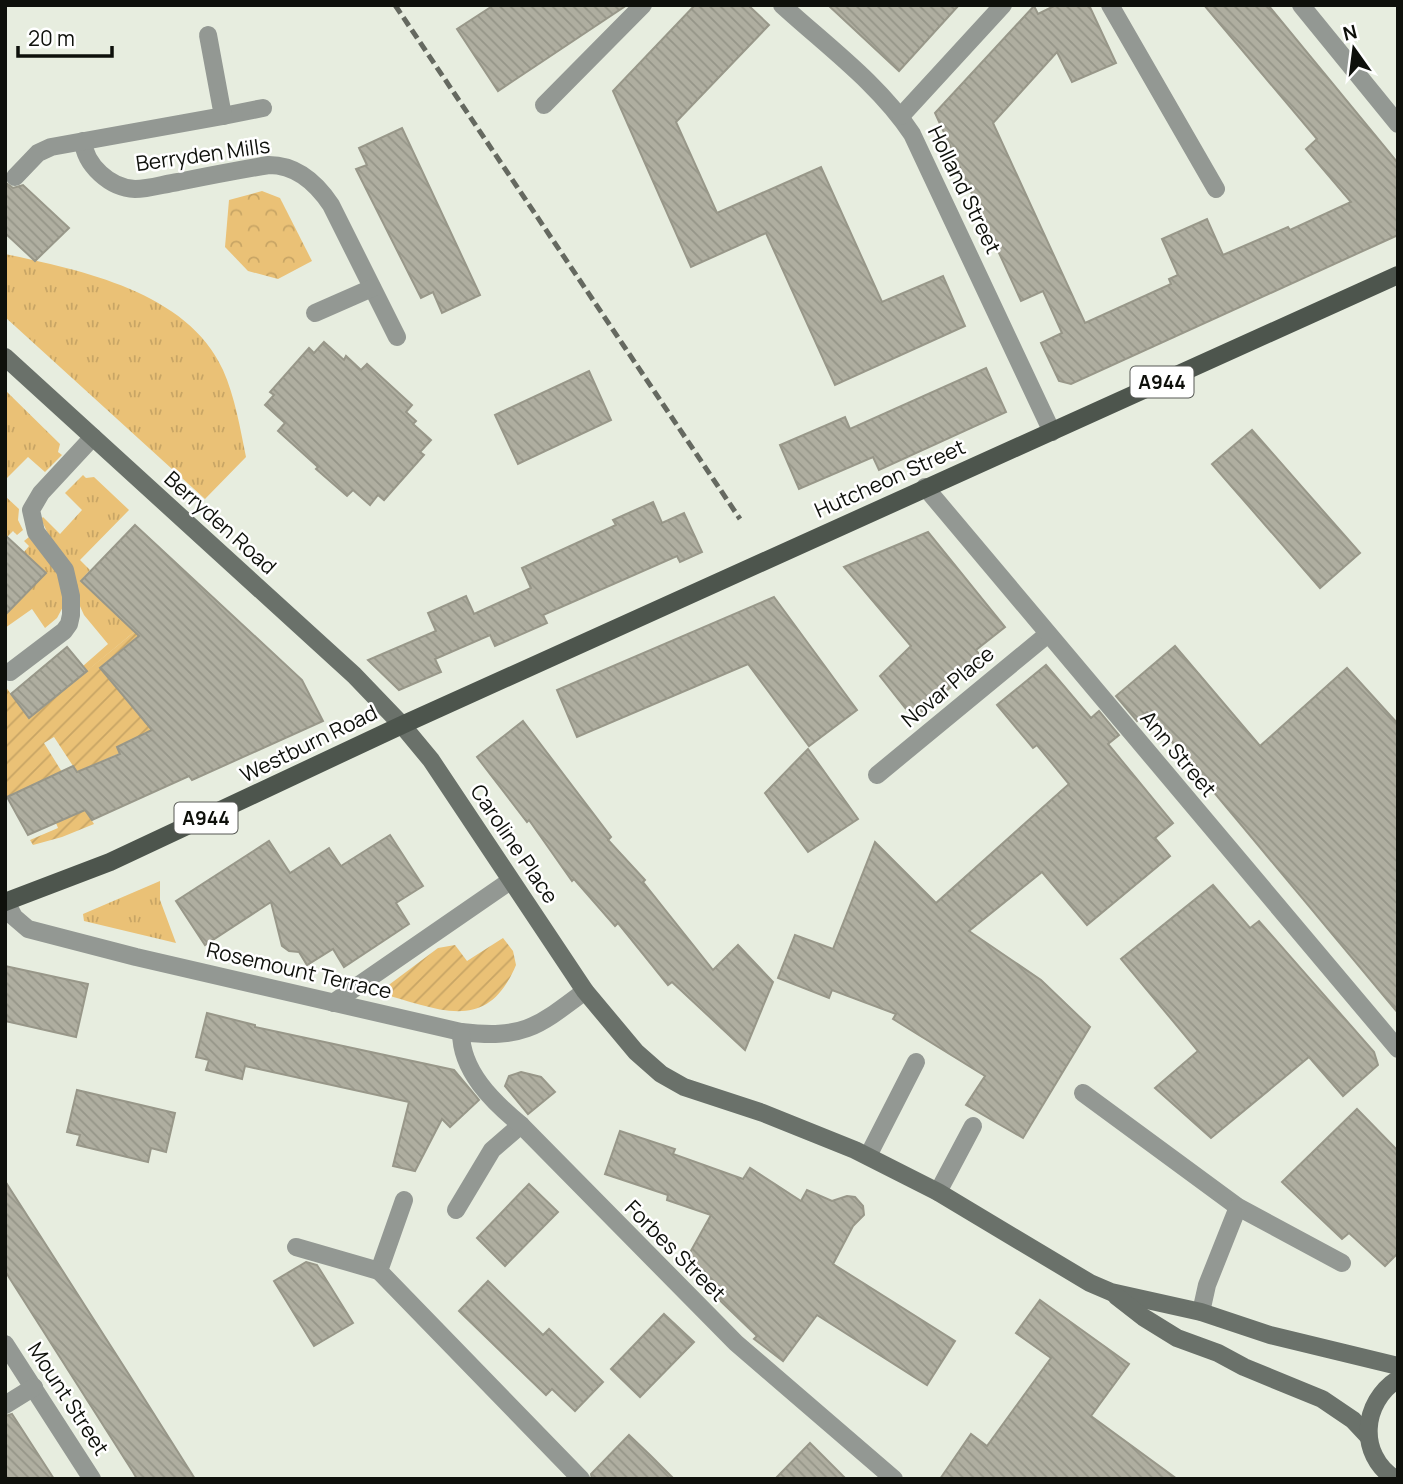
<svg xmlns="http://www.w3.org/2000/svg" width="1403" height="1484" viewBox="0 0 1403 1484" font-family="Manrope,sans-serif">
<style>
.grass{fill:url(#grass-tufts)}
.park{fill:url(#park-crowns)}
.garden{fill:url(#garden-furrows)}
.building{fill:url(#building-back-hatch);stroke:#989789;stroke-width:2}
.lines{fill:none;stroke-linecap:round;stroke-linejoin:round}
.lane{stroke:#939893;stroke-width:18}
.street{stroke:#939893;stroke-width:18}
.secondary{stroke:#6a716a;stroke-width:18}
.primary{stroke:#4d554d;stroke-width:18}
.rail{stroke:#656960;stroke-width:5;stroke-dasharray:10 5;stroke-linecap:butt}
.labels{text-anchor:middle;stroke-width:5;stroke-linejoin:round;paint-order:stroke}
.shield{fill:#fff;stroke:#565854;stroke-width:2}
.shield-label{font-size:19px;font-weight:bold;fill:#0e100b}
.street-label{font-size:21px;fill:#0e100b;stroke:#fff}
</style>
<defs>
<pattern id="grass-tufts" width="24" height="20" patternUnits="userSpaceOnUse" patternTransform="scale(1.75)"><rect width="24" height="20" fill="#eac176"/><path d="M3 7l-1-3M5 7V3M7 7l1-3M15 17l-1-3M17 17v-4M19 17l1-3" fill="none" stroke="#c8a565"/></pattern>
<pattern id="park-crowns" width="20" height="18" patternUnits="userSpaceOnUse" patternTransform="scale(1.75)"><rect width="20" height="18" fill="#eac176"/><path d="M2 6a3 3 0 1 1 6 0M12 15a3 3 0 1 1 6 0" fill="none" stroke="#c8a565"/></pattern>
<pattern id="garden-furrows" width="10" height="10" patternUnits="userSpaceOnUse" patternTransform="scale(1.75)"><rect width="10" height="10" fill="#eac176"/><path d="M-1 1l2-2M0 10L10 0M9 11l2-2" fill="none" stroke="#c8a565"/></pattern>
<pattern id="building-back-hatch" width="6" height="6" patternUnits="userSpaceOnUse" patternTransform="scale(1.75)"><rect width="6" height="6" fill="#afaea0"/><path d="M-1 5l2 2M0 0l6 6M5-1l2 2" fill="none" stroke="#959588"/></pattern>
</defs>
<rect width="100%" height="100%" fill="#e7eddf"/>
<g class="grass">
<path d="M5,254C81,270 188,292 223,370C235,397 240,428 246,457L205,499L5,317Z"/>
<polygon points="5,390 60,444 58,452 62,455 45,472 28,457 5,480"/>
<polygon points="83,475 86,478 94,477 129,510 80,560 90,570 81,580 115,613 139,628 87,671 83,666 108,644 84,615 79,604 68,561 49,536 41,519 43,517 60,534 82,510 65,493"/>
<polygon points="5,496 19,509 18,520 23,530 17,535 13,531 7,537 5,535"/>
<polygon points="29,537 55,566 65,603 57,618 45,628 32,609 5,628 5,598 17,602 46,573 24,552 29,546 24,541"/>
<polygon points="160,881 160,900 176,943 84,921 83,914"/>
</g>
<polygon class="park" points="262,191 280,198 312,261 278,279 248,271 225,247 229,200"/>
<g class="garden">
<polygon points="139,628 146,637 119,691 168,749 129,741 117,747 120,753 77,772 54,737 44,743 62,772 5,798 5,686 29,718"/>
<polygon points="83,806 94,824 62,837 33,845 30,840 58,828 56,823 74,815"/>
<path d="M503,938L513,951L516,965C486,1037 436,1007 378,993L438,948L455,945L467,961Z"/>
</g>
<g class="building">
<polygon points="494,5 627,5 498,91 457,29"/>
<polygon points="695,5 748,5 769,25 676,122 717,213 821,167 882,302 943,276 965,326 835,385 766,233 691,267 613,91"/>
<polygon points="828,5 959,5 899,71"/>
<polygon points="1056,5 1089,5 1116,63 1072,82 1057,52 993,123 1085,323 1171,284 1169,279 1178,275 1162,239 1207,219 1223,255 1288,227 1290,230 1351,202 1306,149 1317,139 1204,5 1268,5 1398,163 1398,235 1071,384 1059,381 1041,343 1062,333 1043,291 1021,301 935,113 1034,6 1038,14"/>
<polygon points="402,128 480,295 442,313 433,292 421,298 356,169 367,165 359,148"/>
<polygon points="5,182 13,188 23,185 69,228 35,261 5,233"/>
<polygon points="324,342 344,360 346,356 361,370 367,364 412,405 406,412 416,421 413,424 431,440 420,452 424,455 384,500 378,495 370,505 353,490 347,496 316,469 318,467 278,431 285,423 265,405 274,395 270,392 309,348 314,353"/>
<polygon points="986,368 1006,412 879,470 873,457 799,489 780,445 845,417 850,429"/>
<polygon points="589,371 611,420 518,464 495,415"/>
<polygon points="1252,430 1360,553 1320,588 1212,464"/>
<polygon points="653,502 662,523 684,513 702,552 680,562 677,556 543,615 547,623 495,646 490,635 435,659 441,672 399,690 368,660 436,631 428,613 466,596 474,614 531,588 522,568 616,525 613,520"/>
<polygon points="135,525 302,680 323,721 192,780 189,776 92,820 85,810 28,835 7,797 73,766 77,772 120,754 117,747 152,730 100,668 139,636 81,581"/>
<polygon points="928,532 1005,627 976,650 983,659 914,719 880,676 911,646 844,567"/>
<polygon points="5,535 46,573 5,615"/>
<polygon points="774,597 857,710 809,746 748,664 577,737 557,690"/>
<polygon points="1175,646 1260,746 1347,668 1398,724 1398,1013 1147,712 1137,721 1116,696"/>
<polygon points="67,647 87,671 29,718 11,694"/>
<polygon points="1046,665 1091,718 1099,711 1119,735 1108,744 1173,823 1155,838 1170,856 1087,925 1042,872 969,931 1041,980 1090,1027 1023,1138 966,1105 985,1076 893,1019 896,1014 832,990 829,998 778,978 795,935 833,949 875,842 936,903 1069,784 1037,745 1033,748 997,705"/>
<polygon points="523,721 611,837 608,840 645,880 643,882 713,970 738,945 773,982 745,1050 672,982 668,985 618,923 615,926 574,879 572,881 529,820 527,822 477,757"/>
<polygon points="808,749 858,819 808,852 765,793"/>
<polygon points="390,835 423,886 396,903 409,924 344,967 333,949 307,965 299,952 289,951 282,946 271,902 205,945 176,901 269,841 290,873 329,848 341,866"/>
<polygon points="1213,885 1250,928 1259,921 1374,1052 1378,1065 1343,1096 1309,1057 1211,1138 1155,1088 1198,1051 1121,959"/>
<polygon points="5,966 88,984 76,1037 5,1021"/>
<polygon points="207,1013 255,1025 255,1027 454,1070 479,1100 450,1127 442,1119 415,1171 393,1166 409,1102 245,1066 242,1079 206,1070 209,1060 196,1057"/>
<polygon points="521,1072 541,1077 555,1092 528,1114 505,1086 509,1076"/>
<polygon points="77,1090 175,1113 166,1152 151,1148 148,1162 77,1145 80,1135 67,1132"/>
<polygon points="1357,1109 1398,1151 1398,1253 1385,1266 1349,1233 1342,1239 1282,1182"/>
<polygon points="620,1131 675,1149 673,1154 743,1179 750,1168 801,1201 807,1190 832,1201 847,1196 855,1197 863,1206 864,1215 853,1226 833,1264 955,1341 927,1385 817,1315 783,1361 754,1339 757,1336 683,1265 711,1215 667,1200 668,1195 605,1174"/>
<polygon points="5,1181 128,1373 195,1479 137,1479 133,1472 5,1271"/>
<polygon points="529,1184 558,1212 505,1266 477,1238"/>
<polygon points="306,1262 317,1265 353,1323 314,1346 274,1281"/>
<polygon points="488,1281 543,1335 549,1329 603,1382 575,1411 552,1389 546,1395 459,1311"/>
<polygon points="1040,1300 1129,1364 1091,1416 1177,1479 940,1479 971,1434 987,1446 1051,1358 1016,1333"/>
<polygon points="664,1314 694,1342 640,1397 611,1369"/>
<polygon points="12,1414 54,1479 5,1479 5,1416"/>
<polygon points="629,1435 650,1455 674,1479 592,1479 591,1474"/>
<polygon points="810,1443 846,1479 775,1479"/>
</g>
<g class="lines">
<g class="lane">
<polyline points="1110,5 1216,189"/>
<polyline points="544,105 643,5"/>
<polyline points="10,672 64,631 69,624 71,615 71,596 65,570 36,532 31,510 41,493 93,437"/>
<polyline points="877,775 1048,634"/>
<polyline points="333,1003 510,881"/>
<polyline points="1083,1093 1238,1207 1342,1263"/>
<polyline points="868,1156 916,1062"/>
<polyline points="938,1192 973,1126"/>
<polyline points="404,1200 379,1271 581,1479"/>
<polyline points="456,1210 492,1150 521,1125"/>
<polyline points="296,1247 379,1271"/>
<polyline points="1201,1312 1207,1285 1238,1207"/>
</g>
<g class="street">
<path d="M782,5C827,46 879,84 912,134L1052,432"/>
<polyline points="1301,5 1398,124"/>
<polyline points="223,116 263,108"/>
<polyline points="901,116 1003,5"/>
<path d="M83,141C85,165 110,188 135,189C149,189 164,184 178,182C208,176 239,170 269,165C297,165 317,184 331,205L397,337"/>
<polyline points="15,177 38,153 51,147 223,116 208,35"/>
<polyline points="315,313 372,288"/>
<polyline points="925,487 1398,1049"/>
<path d="M6,902L14,917L28,929L136,957L461,1032C523,1039 536,1028 585,991"/>
<path d="M461,1032C461,1071 492,1101 521,1125L736,1343L894,1479"/>
<polyline points="5,1344 92,1479"/>
<polyline points="5,1405 34,1387"/>
</g>
<g class="secondary">
<polyline points="5,357 354,675 402,725 431,760 585,991 636,1052 661,1074 684,1087 763,1113 855,1150 938,1192 1090,1283 1111,1292 1201,1312 1270,1335 1398,1366"/>
<polyline points="1116,1296 1143,1317 1177,1338 1218,1353 1244,1367 1322,1399 1353,1420 1368,1436"/>
<path d="M1395,1479C1357,1454 1362,1402 1398,1379"/>
</g>
<polyline class="primary" points="5,902 110,862 402,725 1398,275"/>
<polyline class="rail" points="395,5 740,519"/>
</g>
<g class="labels">
<g class="shield">
<rect x="1130.5" y="366.5" width="63" height="31" rx="5"/>
<rect x="174.5" y="802.5" width="63" height="31" rx="5"/>
</g>
<g class="shield-label">
<text x="1162" y="389">A944</text>
<text x="206" y="825">A944</text>
</g>
<g class="street-label">
<text transform="translate(203 155) rotate(-8)" y="7">Berryden Mills</text>
<text transform="translate(964 190) rotate(64)" y="7">Holland Street</text>
<text transform="translate(890 479) rotate(-24)" y="7">Hutcheon Street</text>
<text transform="translate(220 523) rotate(42)" y="7">Berryden Road</text>
<text transform="translate(948 687) rotate(-40)" y="7">Novar Place</text>
<text transform="translate(309 744) rotate(-26)" y="7">Westburn Road</text>
<text transform="translate(1178 754) rotate(50)" y="7">Ann Street</text>
<text transform="translate(514 844) rotate(56)" y="7">Caroline Place</text>
<text transform="translate(299 971) rotate(13)" y="7">Rosemount Terrace</text>
<text transform="translate(675 1251) rotate(45)" y="7">Forbes Street</text>
<text transform="translate(68 1399) rotate(57)" y="7">Mount Street</text>
</g>
</g>
<rect width="1403" height="1484" fill="none" stroke="#0e100b" stroke-width="14"/>
<g transform="translate(1354 49) rotate(346)" stroke="#ffffff" stroke-width="5" paint-order="stroke">
<path d="M0-5L12 26L0 18L-12 26Z" fill="#0e100b"/>
<text y="-10" font-size="19" font-weight="bold" text-anchor="middle" fill="#0e100b">N</text>
</g>
<path d="M18 46v10h94v-10" fill="none" stroke="#0e100b" stroke-width="3.5"/>
<text x="28" y="46" font-size="21" fill="#0e100b" stroke="#ffffff" stroke-width="5" paint-order="stroke">20 m</text>
</svg>
